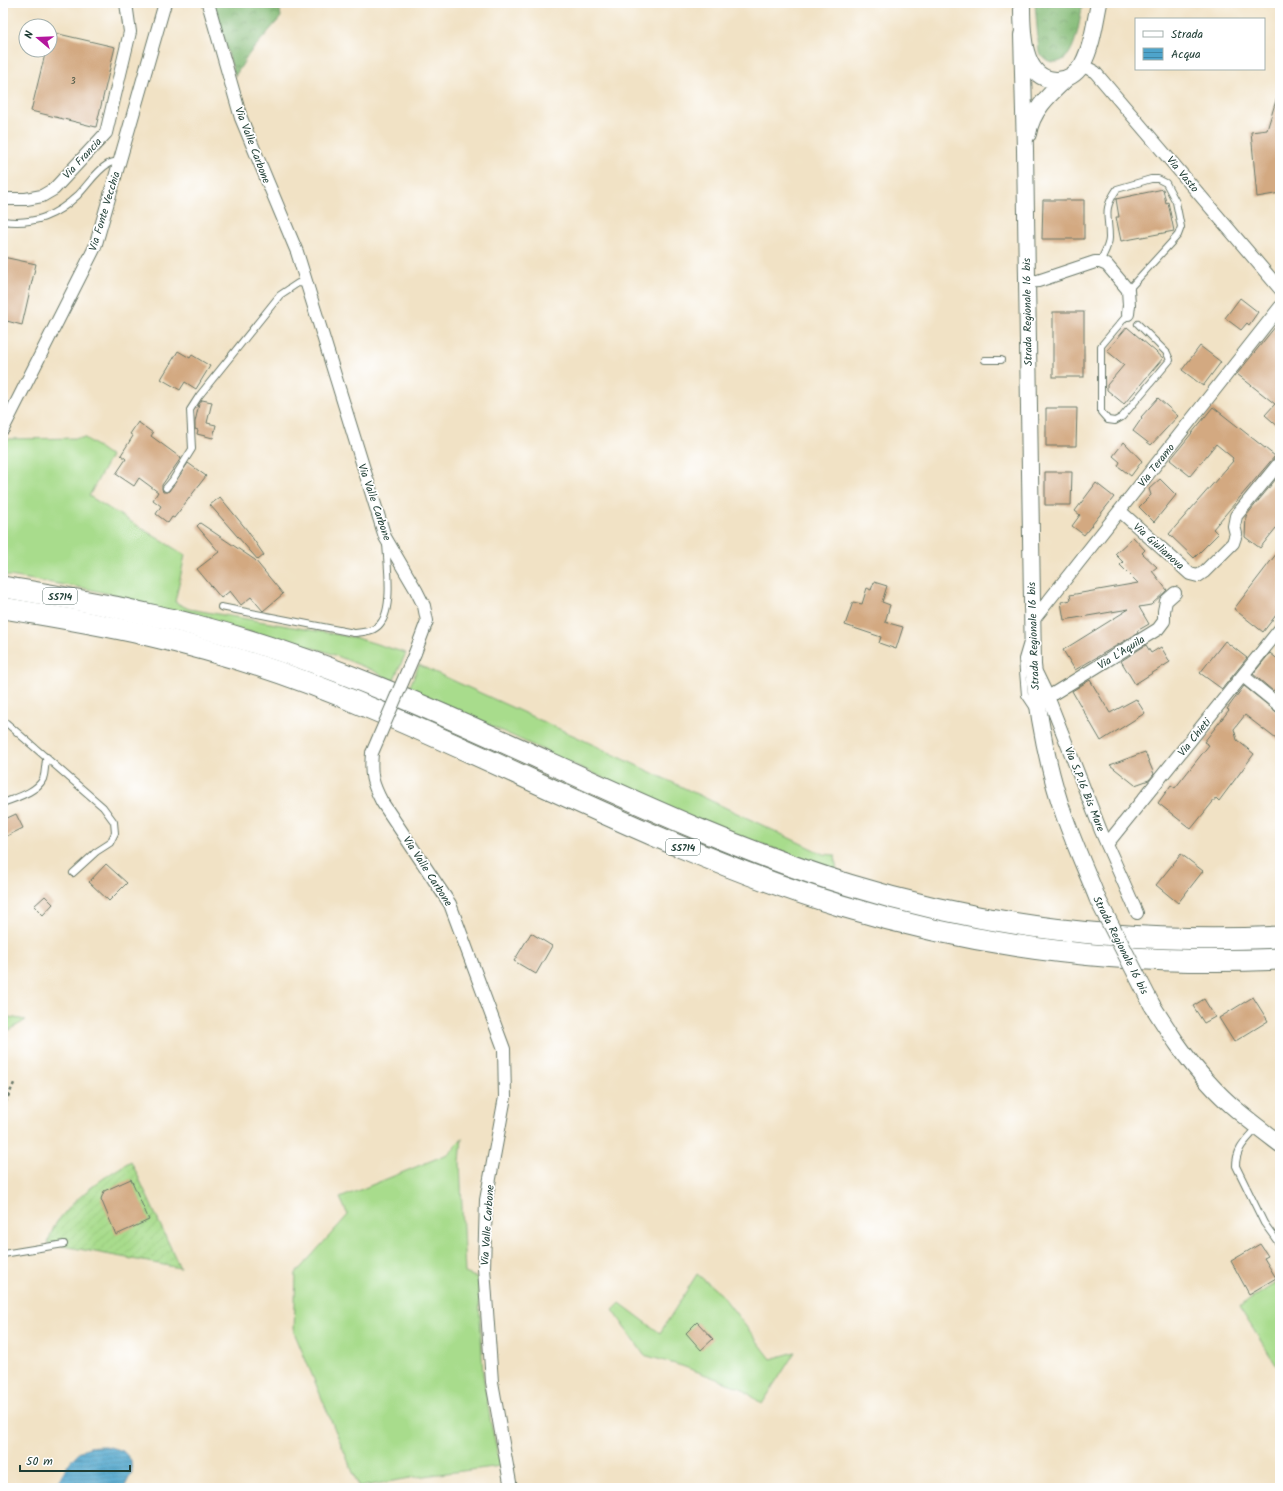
<svg xmlns="http://www.w3.org/2000/svg" width="1283" height="1491" viewBox="0 0 1283 1491" font-family="Kalam,sans-serif">
<style>
.grass{fill:#a8dc8c;stroke:#648c60}
.forest{fill:url(#forest-crowns);stroke:#527c56}
.garden{fill:url(#garden-furrows);stroke:#648c60}
.water{fill:url(#water-rules);stroke:#367080}
.building{fill:#d3a981}
.lines{fill:none;stroke-linecap:round;stroke-linejoin:round}
.lane-casing{stroke:#687767;stroke-width:8}
.street-casing{stroke:#687767;stroke-width:14}
.secondary-casing{stroke:#687767;stroke-width:18}
.highway-casing{stroke:#687767;stroke-width:23}
.path{stroke:#687767;stroke-width:2.5;stroke-dasharray:3 3;stroke-linecap:butt}
.lane{stroke:#fff;stroke-width:6}
.street{stroke:#fff;stroke-width:12}
.secondary{stroke:#fff;stroke-width:16}
.highway{stroke:#fff;stroke-width:21}
.street-bridge-casing{stroke:#687767;stroke-width:14;stroke-linecap:butt}
.secondary-bridge-casing{stroke:#687767;stroke-width:18;stroke-linecap:butt}
.street-bridge{stroke:#fff;stroke-width:12}
.secondary-bridge{stroke:#fff;stroke-width:16}
.labels{text-anchor:middle;stroke-width:3.5;stroke-linejoin:round;paint-order:stroke}
.number-label{font-size:9px;fill:#4c5847}
.shield{fill:#fff;stroke:#627771;stroke-width:1}
.shield-label{font-size:10px;font-weight:bold;fill:#1f3d34}
.street-label{font-size:11px;fill:#1f3d34;stroke:#fff}
</style>
<defs>
<pattern id="forest-crowns" width="20" height="18" patternUnits="userSpaceOnUse"><rect width="20" height="18" fill="#86bc78"/><path d="M2 6a3 3 0 1 1 6 0M12 15a3 3 0 1 1 6 0" fill="none" stroke="#6d9a63"/></pattern>
<pattern id="garden-furrows" width="10" height="10" patternUnits="userSpaceOnUse"><rect width="10" height="10" fill="#a8dc8c"/><path d="M-1 1l2-2M0 10L10 0M9 11l2-2" fill="none" stroke="#90be79"/></pattern>
<pattern id="water-rules" width="6" height="5" patternUnits="userSpaceOnUse"><rect width="6" height="5" fill="#4ea4cb"/><path d="M0 2.5h6" fill="none" stroke="#4087a6"/></pattern>
</defs>
<rect width="100%" height="100%" fill="#fff"/>
<filter id="ink" filterUnits="userSpaceOnUse"><feTurbulence type="fractalNoise" baseFrequency=".025" numOctaves="2"/><feDisplacementMap in="SourceGraphic" scale="8" xChannelSelector="R" yChannelSelector="G"/><feConvolveMatrix kernelMatrix="1 2 1 2 8 2 1 2 1" color-interpolation-filters="sRGB"/></filter>
<filter id="wash" filterUnits="userSpaceOnUse"><feTurbulence type="fractalNoise" baseFrequency=".012" numOctaves="4" result="noise"/><feDisplacementMap in="SourceGraphic" scale="16" xChannelSelector="R" yChannelSelector="G"/><feGaussianBlur stdDeviation="0.9" result="paint"/><feColorMatrix in="noise" values="0 0 0 0 0 0 0 0 0 0 0 0 0 0 0 0 0 1.4 0 .05"/><feComposite in="paint" operator="in"/></filter>
<g filter="url(#wash)">
<rect width="100%" height="100%" fill="#f1e2c5"/>
<g class="grass">
<polygon points="85,438 111,456 89,496 185,555 175,602 189,609 357,638 406,653 393,681 372,670 327,652 277,638 232,628 131,602 119,596 83,588 3,575 3,444 8,439"/>
<polygon points="419,665 577,737 823,854 835,855 837,872 681,814 409,688"/>
<polygon points="3,1016 26,1020 3,1034"/>
<polygon points="462,1138 460,1162 465,1273 478,1278 483,1374 491,1424 501,1466 416,1477 359,1487 294,1332 296,1273 348,1215 340,1198 450,1153"/>
<polygon points="697,1274 721,1294 771,1359 795,1352 762,1404 741,1388 682,1366 644,1355 613,1310 620,1303 660,1333"/>
<polygon points="1280,1280 1280,1371 1239,1307"/>
</g>
<g class="forest">
<polygon points="213,3 279,3 281,17 249,54 235,76"/>
<path d="M1035,3H1083C1079,20 1076,64 1054,62C1047,62 1042,57 1039,52Z"/>
</g>
<path class="garden" d="M131,1161L180,1268L47,1243C51,1235 54,1224 60,1218C79,1194 105,1176 131,1161Z"/>
<path class="water" d="M106,1446L123,1451L131,1460L132,1472L124,1488H57C61,1473 74,1451 90,1447C95,1446 101,1446 106,1446Z"/>
<g id="blocks">
<g class="building">
<polygon points="50,32 115,47 96,127 31,111 46,50 50,50"/>
<polygon points="1277,97 1280,98 1280,193 1257,197 1251,132 1267,130"/>
<polygon points="1163,189 1166,203 1168,202 1174,231 1121,241 1116,217 1119,217 1116,199"/>
<polygon points="1043,200 1084,200 1084,239 1042,239"/>
<polygon points="3,257 36,264 22,325 3,320"/>
<polygon points="1240,298 1258,312 1249,325 1247,323 1241,330 1225,318"/>
<rect x="1053" y="312" width="31" height="65"/>
<polygon points="1280,321 1280,428 1265,415 1275,404 1237,374"/>
<polygon points="1127,327 1163,358 1124,404 1107,390 1107,385 1124,365 1107,351"/>
<polygon points="1200,346 1221,362 1203,386 1182,370"/>
<polygon points="178,351 190,358 192,355 210,366 196,389 185,382 180,390 161,379"/>
<polygon points="1158,398 1178,416 1151,445 1133,431 1142,418 1141,417"/>
<polygon points="202,400 212,402 207,423 216,425 213,438 197,434 198,430 195,429 195,422 199,404"/>
<polygon points="1213,407 1275,456 1213,529 1218,534 1194,558 1169,534 1233,461 1232,460 1233,458 1216,444 1190,476 1170,460"/>
<polygon points="1046,408 1077,408 1076,446 1046,446"/>
<polygon points="138,422 153,433 151,436 181,458 162,485 162,489 163,492 167,492 169,491 188,463 206,476 174,518 172,517 168,523 156,514 161,506 153,500 158,492 139,478 134,486 116,474 126,459 121,455 133,436 130,434"/>
<polygon points="1124,442 1142,461 1131,476 1118,466 1120,462 1113,456"/>
<polygon points="1045,472 1072,472 1071,505 1045,505"/>
<polygon points="1280,474 1280,523 1260,548 1245,537 1246,516"/>
<polygon points="1160,479 1176,495 1154,522 1139,507 1151,495 1149,489"/>
<polygon points="1096,483 1114,497 1084,535 1072,526 1080,515 1075,511"/>
<polygon points="220,497 247,530 264,555 258,560 210,505"/>
<polygon points="200,523 255,560 283,594 263,611 251,597 241,605 230,591 221,598 197,569 219,552 197,526"/>
<polygon points="1133,537 1145,550 1142,553 1157,567 1152,571 1167,590 1151,605 1139,607 1149,624 1137,631 1138,633 1075,670 1063,650 1129,609 1064,620 1061,602 1071,600 1070,595 1138,583 1120,565 1123,562 1115,554"/>
<polygon points="1280,549 1280,610 1263,632 1234,609"/>
<polygon points="874,582 887,586 882,602 890,605 885,622 903,627 896,649 879,643 881,637 845,625 853,602 862,604 867,588 871,590"/>
<polygon points="1225,641 1247,658 1222,689 1200,673"/>
<polygon points="1146,645 1151,653 1161,647 1170,662 1135,684 1121,661"/>
<polygon points="1270,653 1280,661 1280,683 1273,691 1253,674"/>
<polygon points="1090,680 1110,713 1136,699 1145,713 1101,741 1072,691"/>
<polygon points="1244,686 1280,715 1280,742 1245,715 1234,729 1237,740 1254,754 1219,801 1216,798 1191,829 1158,803 1171,785 1175,788 1209,745 1204,742 1229,710 1227,709"/>
<polygon points="1145,752 1154,774 1149,780 1135,785 1110,765"/>
<polygon points="16,814 23,828 3,838 3,820"/>
<polygon points="1181,854 1203,871 1178,903 1156,885"/>
<polygon points="106,864 127,883 109,901 89,882"/>
<polygon points="45,896 53,904 43,915 34,906"/>
<polygon points="531,933 552,946 536,974 514,961"/>
<polygon points="1253,997 1268,1021 1234,1042 1219,1018"/>
<polygon points="1204,999 1215,1017 1204,1023 1193,1006"/>
<polygon points="131,1179 149,1220 116,1235 101,1199 104,1191"/>
<polygon points="1260,1244 1268,1256 1264,1258 1276,1278 1249,1294 1231,1261"/>
<polygon points="697,1322 713,1339 701,1350 686,1333"/>
</g>
</g>
</g>
<g filter="url(#ink)">
<use href="#blocks" fill-opacity="0" stroke="#687767" stroke-width="1"/>
<g class="lines">
<g class="lane-casing">
<g id="lane">
<path d="M3,221C34,225 56,216 78,195C88,185 96,171 108,164C111,162 116,162 120,161"/>
<path d="M1100,262C1103,255 1109,246 1109,238C1109,215 1102,211 1117,189L1151,179H1158L1166,183L1176,202L1181,227L1178,235L1169,245L1128,290"/>
<polyline points="1128,314 1101,346 1101,412 1108,420 1115,421 1122,417 1170,360 1167,353 1138,324"/>
<polyline points="985,360 1001,360"/>
<polyline points="166,488 172,481 192,449 190,410 199,396 280,295 298,283 307,284"/>
<path d="M221,607L354,633C363,632 374,632 380,624C394,608 387,563 386,543"/>
<polyline points="1027,642 1022,659 1025,695 1033,707"/>
<polyline points="3,720 103,807 114,822 115,833 110,843 96,852 73,873"/>
<path d="M3,803C15,798 37,792 43,779C46,771 44,765 47,757"/>
<path d="M1257,1128C1246,1141 1236,1148 1236,1166L1264,1223L1280,1245"/>
<polyline points="3,1254 64,1244"/>
</g>
</g>
<g class="street-casing">
<g id="street">
<polyline points="208,3 241,118 297,252 385,537 416,590 424,606 427,621 415,653"/>
<polyline points="1082,65 1095,72 1280,289"/>
<polyline points="3,198 7,199 26,199 42,196 54,189 106,133 130,32 126,3"/>
<polyline points="1027,282 1038,281 1095,262 1100,262 1107,265 1128,290 1129,305 1128,314"/>
<polyline points="3,429 95,247 165,3"/>
<polyline points="1120,511 1190,574 1198,576 1204,572 1233,543 1236,534 1234,526 1236,516 1280,462"/>
<polyline points="1031,623 1280,307"/>
<polyline points="1037,674 1049,699 1101,831 1137,913"/>
<polyline points="1243,676 1280,706"/>
<polyline points="1048,697 1158,629 1164,621 1164,611 1166,601 1175,593"/>
<path d="M372,753C370,775 372,783 382,802L450,904L504,1049L505,1097L486,1200L484,1268L492,1382L511,1488"/>
<polyline points="1107,844 1280,629"/>
</g>
</g>
<g class="secondary-casing">
<g id="secondary">
<path d="M1022,3C1022,28 1021,81 1057,80C1067,80 1076,74 1082,65C1092,47 1095,23 1099,3"/>
<path d="M1022,35L1025,150L1033,665C1038,716 1047,767 1064,815C1074,844 1087,872 1098,900"/>
<path d="M1028,134C1032,110 1049,95 1066,79"/>
<path d="M1152,1005C1169,1032 1186,1059 1208,1082C1229,1106 1255,1125 1280,1144"/>
</g>
</g>
<g class="highway-casing">
<g id="highway">
<path d="M3,587C41,593 78,600 115,607C142,613 168,618 194,625C255,641 314,661 372,685C532,749 684,834 849,885C988,928 1135,944 1280,937"/>
<path d="M3,608C52,616 100,624 148,635C222,652 296,676 365,706C524,772 677,856 842,906C984,949 1132,966 1280,959"/>
</g>
</g>
<polyline class="path" points="3,1108 15,1081"/>
<use href="#lane" class="lane"/>
<use href="#street" class="street"/>
<use href="#secondary" class="secondary"/>
<use href="#highway" class="highway"/>
<g class="street-bridge-casing">
<polyline id="street-bridge" points="372,753 415,653"/>
</g>
<g class="secondary-bridge-casing">
<polyline id="secondary-bridge" points="1098,900 1152,1005"/>
</g>
<use href="#street-bridge" class="street-bridge"/>
<use href="#secondary-bridge" class="secondary-bridge"/>
</g>
</g>
<g class="labels">
<g class="number-label">
<text x="73" y="84">3</text>
</g>
<g class="shield">
<rect x="43" y="588" width="34" height="16" rx="3"/>
<rect x="666" y="839" width="34" height="16" rx="3"/>
</g>
<g class="shield-label">
<text x="60" y="600">SS714</text>
<text x="683" y="851">SS714</text>
</g>
<g class="street-label">
<text transform="translate(253 145) rotate(69)" y="4">Via Valle Carbone</text>
<text transform="translate(82 158) rotate(-47)" y="4">Via Francia</text>
<text transform="translate(1183 174) rotate(50)" y="4">Via Vasto</text>
<text transform="translate(104 211) rotate(-73)" y="4">Via Fonte Vecchia</text>
<text transform="translate(1027 312) rotate(-91)" y="4">Strada Regionale 16 bis</text>
<text transform="translate(1156 465) rotate(-52)" y="4">Via Teramo</text>
<text transform="translate(375 502) rotate(71)" y="4">Via Valle Carbone</text>
<text transform="translate(1159 546) rotate(42)" y="4">Via Giulianova</text>
<text transform="translate(1033 636) rotate(-92)" y="4">Strada Regionale 16 bis</text>
<text transform="translate(1121 652) rotate(-32)" y="4">Via L'Aquila</text>
<text transform="translate(1194 737) rotate(-51)" y="4">Via Chieti</text>
<text transform="translate(1085 789) rotate(68)" y="4">Via S.P.16 Bis Mare</text>
<text transform="translate(428 871) rotate(57)" y="4">Via Valle Carbone</text>
<text transform="translate(1121 945) rotate(63)" y="4">Strada Regionale 16 bis</text>
<text transform="translate(487 1225) rotate(-86)" y="4">Via Valle Carbone</text>
</g>
</g>
<rect width="1283" height="1491" fill="none" stroke="#fff" stroke-width="16"/>
<rect x="1135" y="18" width="130" height="52" fill="#ffffff" stroke="#a5b1ae"/>
<rect x="1143" y="31" width="20" height="6" fill="#ffffff" stroke="#a5b1ae"/>
<text x="1171" y="38" font-size="12" fill="#1f3d34">Strada</text>
<rect x="1143" y="48" width="20" height="12" fill="url(#water-rules)" stroke="#a5b1ae"/>
<text x="1171" y="58" font-size="12" fill="#1f3d34">Acqua</text>
<g transform="translate(38 38) rotate(289)"><circle r="19" fill="#ffffff" stroke="#a5b1ae"/>
<path d="M0-3L7 15L0 10L-7 15Z" fill="#b5179e"/>
<text y="-6" font-size="11" font-weight="bold" text-anchor="middle" fill="#1f3d34">N</text>
</g>
<path d="M20 1465v6h110v-6" fill="none" stroke="#1f3d34" stroke-width="2"/>
<text x="26" y="1465" font-size="12" fill="#1f3d34" stroke="#ffffff" stroke-width="3" paint-order="stroke">50 m</text>
</svg>
